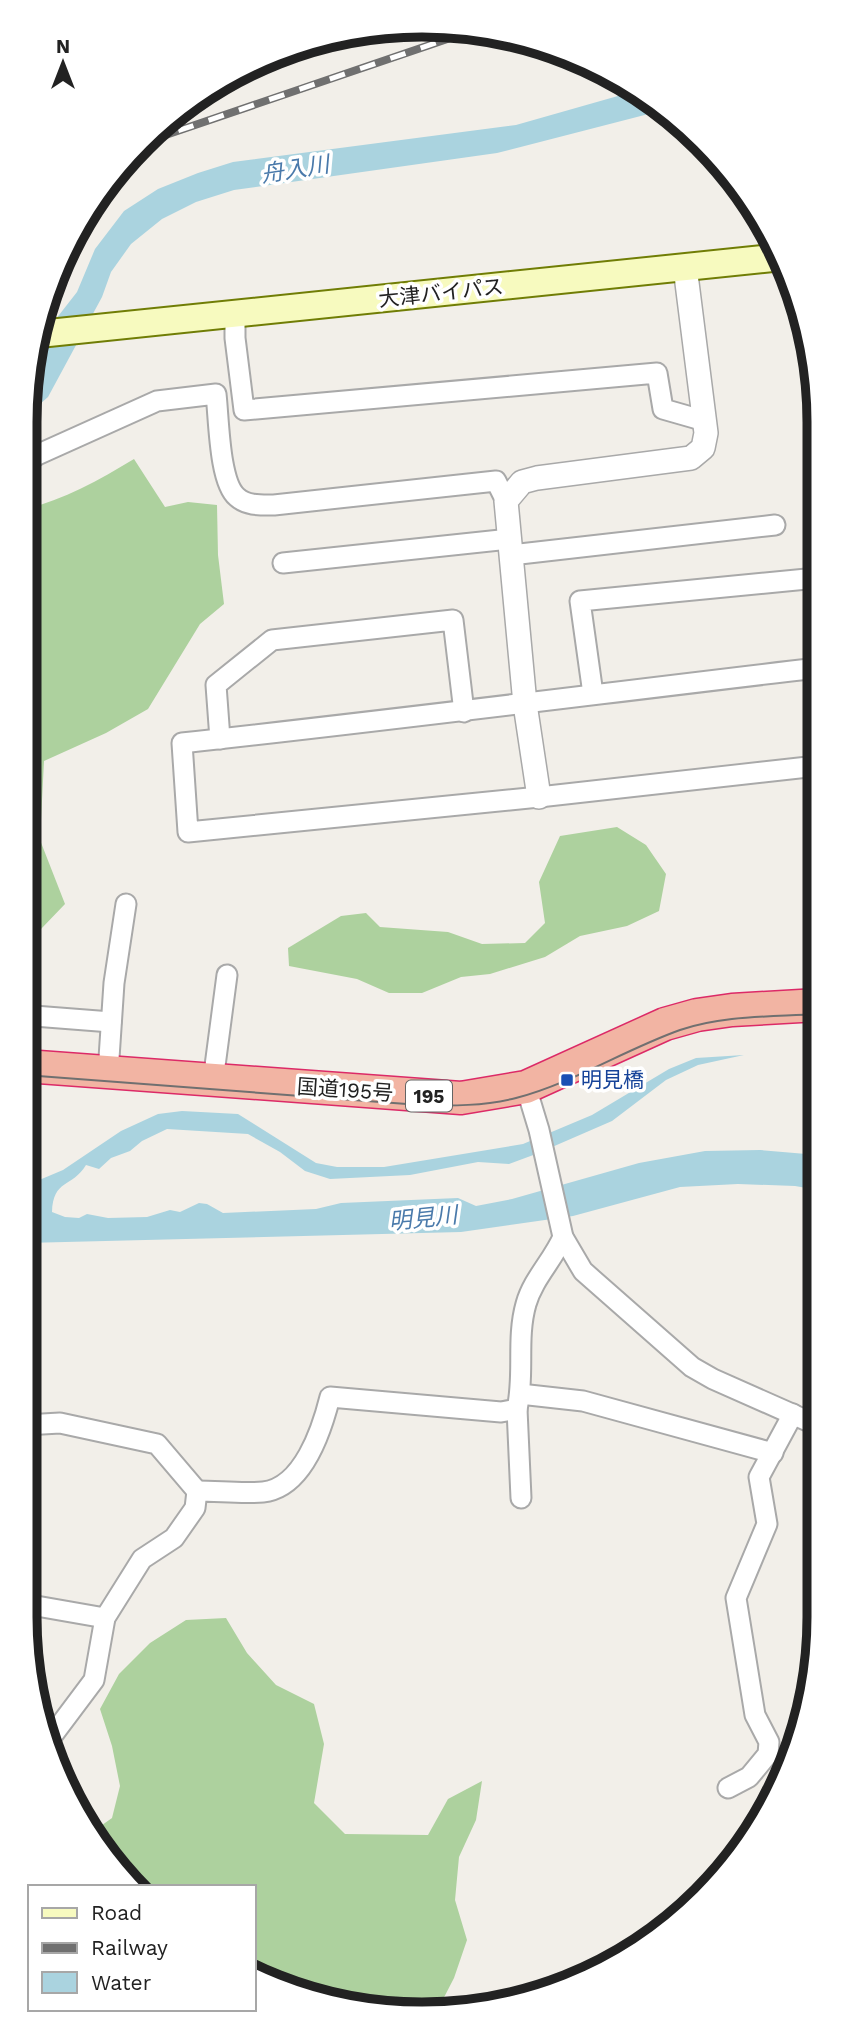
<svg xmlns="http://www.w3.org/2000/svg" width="844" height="2039" viewBox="0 0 844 2039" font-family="'Work Sans','Noto Sans JP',sans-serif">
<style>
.forest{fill:#add19e}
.water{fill:#aad3df}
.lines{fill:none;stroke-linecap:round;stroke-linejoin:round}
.minor-casing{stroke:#a9a9a9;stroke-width:23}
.tertiary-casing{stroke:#a9a9a9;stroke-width:26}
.secondary-casing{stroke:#707d05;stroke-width:30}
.trunk-casing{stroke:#dc2a67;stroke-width:35}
.minor{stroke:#fff;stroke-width:19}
.tertiary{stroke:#fff;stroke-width:23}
.secondary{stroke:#f7fabf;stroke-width:26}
.trunk{stroke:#f2b4a3;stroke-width:32}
.tram{stroke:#707070;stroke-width:2}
.rail-casing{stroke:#707070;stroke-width:8}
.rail{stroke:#fff;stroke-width:5;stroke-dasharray:16;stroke-linecap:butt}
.transit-dot{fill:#1a4fb4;stroke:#fff;stroke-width:2.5}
.labels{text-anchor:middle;stroke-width:7;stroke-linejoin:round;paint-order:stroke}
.shield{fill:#fff;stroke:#646464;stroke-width:2}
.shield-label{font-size:19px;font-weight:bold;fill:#222}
.street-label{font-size:21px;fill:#222;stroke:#fff}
.transit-label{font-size:21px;fill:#164399;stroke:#fff;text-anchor:start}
.water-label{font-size:23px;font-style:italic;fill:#4a7aab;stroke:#fff}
.rim{fill:none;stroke:#222;stroke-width:9}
</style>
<rect width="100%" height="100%" fill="#f2efe9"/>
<g class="forest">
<path d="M134,459L165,507L188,502L217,505L218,555L224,604L200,624L148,709L106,733L44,761L40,840L65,904L41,929L25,926V509C64,500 99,480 134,459Z"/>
<polygon points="617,827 646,845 666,874 659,911 627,926 580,936 545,957 490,974 461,977 422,993 389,993 357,979 289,966 288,948 341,916 366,913 380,927 448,932 482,944 525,943 545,923 539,882 560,836"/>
<polygon points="226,1618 247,1653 276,1685 314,1704 324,1744 314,1803 345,1834 428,1835 448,1799 482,1781 476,1820 459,1857 455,1900 467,1940 454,1978 438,2009 370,2011 254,1972 254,1887 133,1887 123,1879 95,1830 112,1818 120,1786 112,1746 100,1709 119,1674 150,1643 186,1620"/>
</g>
<g class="water">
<polygon points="639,90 664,110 497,153 234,190 196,202 162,219 131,244 111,272 102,297 48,397 25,417 38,342 77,292 95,249 124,211 158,189 198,173 233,162 516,125"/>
<path d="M744,1055L698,1065L666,1080L612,1121L536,1154L509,1164L478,1162L410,1175L330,1179L305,1171L280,1152L248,1134L167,1129L142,1141L130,1151L111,1158L99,1169L86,1165C72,1188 53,1179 52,1212L65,1217L79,1218L87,1214L108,1218L147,1217L170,1210L180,1212L199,1203L207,1204L223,1213L316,1209L341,1203L458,1198L476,1206L512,1199L639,1163L705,1151L760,1150L818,1155V1190L795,1186L738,1184L680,1187L573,1216L461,1232L25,1243V1186L63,1170L121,1131L158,1114L182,1111L238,1114L316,1163L337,1167H384L523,1144L592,1115L669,1069L696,1058Z"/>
</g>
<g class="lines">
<g class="minor-casing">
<g id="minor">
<polyline points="235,314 235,338 244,410 657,373 663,409 705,421"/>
<path d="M25,464L37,455L157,401L216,394C219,419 219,482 237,497C247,506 261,505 274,505L496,481L506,501"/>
<polyline points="511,555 775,525"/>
<polyline points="283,563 510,539"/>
<path d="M817,668C605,693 394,720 182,743L188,832L539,797L817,766"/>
<polyline points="593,694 580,601 817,578"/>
<polyline points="220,739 216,685 272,640 453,620 464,712"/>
<polyline points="34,1016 111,1022"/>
<polyline points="108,1073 114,983 126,904"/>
<polyline points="213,1081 227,975"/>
<polyline points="526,1087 539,1130 563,1237 583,1271 692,1367 713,1379 819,1426"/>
<polyline points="520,1394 583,1401 773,1453"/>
<polyline points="517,1409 521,1498"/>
<polyline points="25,1425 60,1423 157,1444 197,1491"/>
<polyline points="25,1604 105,1618"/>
<path d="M45,1741L52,1736L94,1680L105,1618L142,1559L174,1538L195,1508L197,1491C219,1491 242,1494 263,1492C303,1488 322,1429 330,1397L501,1412L517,1409C525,1375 516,1339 526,1304C533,1279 553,1260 563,1237"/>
<polyline points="728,1788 749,1777 768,1754 769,1742 755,1715 736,1598 767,1524 759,1477 793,1414"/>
</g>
</g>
<g class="tertiary-casing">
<polyline id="tertiary" points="539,797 525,704 506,501 522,482 537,478 691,458 703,448 706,433 685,267"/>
</g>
<g class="secondary-casing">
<polyline id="secondary" points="39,334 782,257"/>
</g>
<g class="trunk-casing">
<polyline id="trunk" points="25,1066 461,1098 526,1087 665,1024 697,1015 732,1010 818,1005"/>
</g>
<use href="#minor" class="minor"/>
<use href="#tertiary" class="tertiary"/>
<use href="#secondary" class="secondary"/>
<use href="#trunk" class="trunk"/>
<path class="tram" d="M25,1075L420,1105C452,1106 484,1106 516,1098C573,1083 624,1050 680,1030C723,1015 772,1017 818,1014"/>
<g class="rail-casing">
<polyline id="rail" points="148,141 462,34"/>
</g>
<use href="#rail" class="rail"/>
</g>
<rect class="transit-dot" x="560" y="1073" width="14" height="14" rx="3.5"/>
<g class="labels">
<rect class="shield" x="406" y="1080.5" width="46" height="31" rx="5"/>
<g class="shield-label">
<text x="429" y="1103">195</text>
</g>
<g class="street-label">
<text transform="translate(441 293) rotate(-6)" y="7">大津バイパス</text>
<text transform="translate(345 1090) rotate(4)" y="7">国道195号</text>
</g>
<g class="transit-label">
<text x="581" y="1087">明見橋</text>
</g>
<g class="water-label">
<text transform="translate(295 169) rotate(-9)" y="8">舟入川</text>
<text transform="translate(423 1218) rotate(-6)" y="8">明見川</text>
</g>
</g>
<path d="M0 0H844V2039H0ZM422 37H422A385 385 0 0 1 807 422V1617A385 385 0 0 1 422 2002H422A385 385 0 0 1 37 1617V422A385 385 0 0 1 422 37Z" fill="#fff" fill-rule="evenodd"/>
<path class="rim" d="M422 37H422A385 385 0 0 1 807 422V1617A385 385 0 0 1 422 2002H422A385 385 0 0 1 37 1617V422A385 385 0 0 1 422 37Z"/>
<rect x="28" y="1885" width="228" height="126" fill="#ffffff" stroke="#a7a7a7" stroke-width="2"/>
<rect x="42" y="1908" width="35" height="10" fill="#f7fabf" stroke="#a7a7a7" stroke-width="2"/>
<text x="91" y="1920" font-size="21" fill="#222222">Road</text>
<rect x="42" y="1943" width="35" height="10" fill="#707070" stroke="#a7a7a7" stroke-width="2"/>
<text x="91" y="1955" font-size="21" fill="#222222">Railway</text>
<rect x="42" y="1972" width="35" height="21" fill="#aad3df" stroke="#a7a7a7" stroke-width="2"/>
<text x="91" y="1990" font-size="21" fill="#222222">Water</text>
<g transform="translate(63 63)" stroke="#ffffff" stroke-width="5" paint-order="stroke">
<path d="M0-5L12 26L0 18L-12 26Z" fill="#222222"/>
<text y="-10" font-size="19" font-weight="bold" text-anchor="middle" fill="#222222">N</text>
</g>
</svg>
